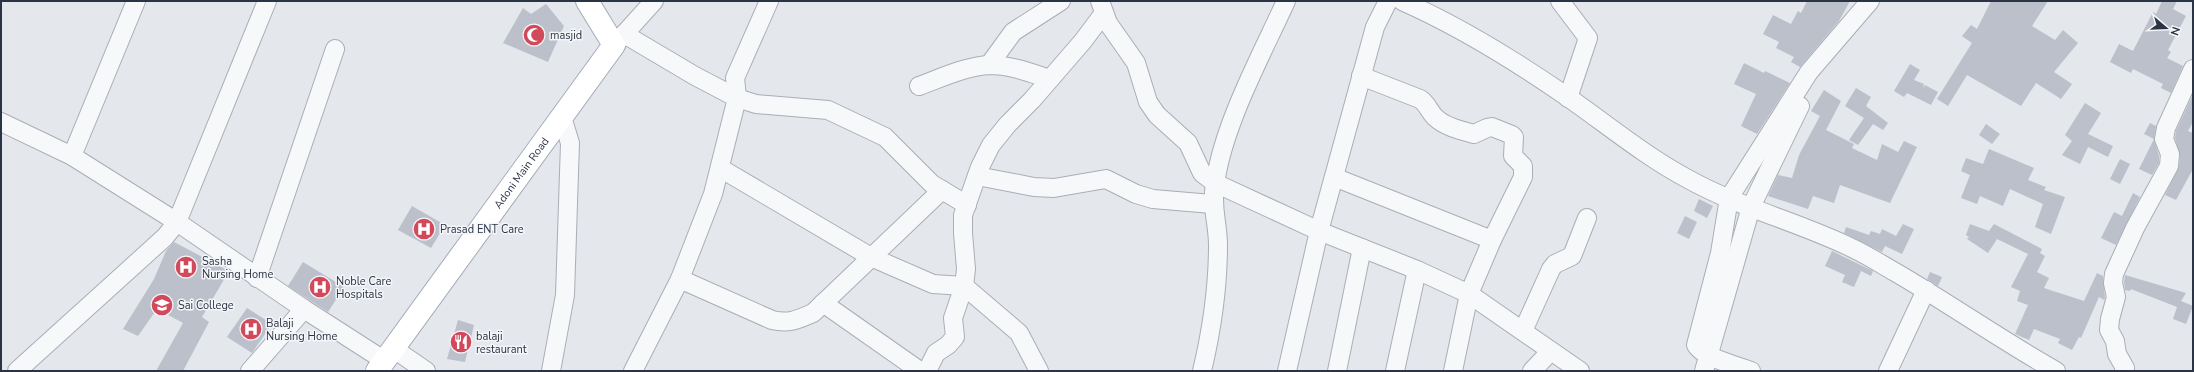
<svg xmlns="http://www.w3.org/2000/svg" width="2194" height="372" viewBox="0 0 2194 372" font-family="'Nunito Sans',sans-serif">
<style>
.building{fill:#bbc0ca}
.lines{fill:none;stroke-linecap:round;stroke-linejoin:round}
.minor-casing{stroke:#a9aeb7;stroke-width:20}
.major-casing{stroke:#a3abb8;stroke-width:24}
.minor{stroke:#f7f8fa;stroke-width:18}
.major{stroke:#fff;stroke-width:22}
.labels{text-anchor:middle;stroke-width:3;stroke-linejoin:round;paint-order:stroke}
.poi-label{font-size:11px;fill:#2b3445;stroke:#f4f6f9;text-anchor:start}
.street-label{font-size:11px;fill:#2b3445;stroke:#f4f6f9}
</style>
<rect width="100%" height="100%" fill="#e4e7ec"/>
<g class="building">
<polygon points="1807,1 1850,1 1839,21 1800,67 1791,62 1794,57 1776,48 1779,42 1763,34 1773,15 1791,24 1798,11 1801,13"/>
<polygon points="1991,1 2048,1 2032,26 2055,40 2063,30 2078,43 2054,72 2072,84 2061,99 2036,83 2021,106 1967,75 1948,106 1937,99 1972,43 1962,36 1971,25 1977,29"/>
<polygon points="2162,1 2177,1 2173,9 2186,16 2168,50 2171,52 2167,58 2183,66 2171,93 2161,88 2163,84 2133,69 2131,73 2110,62 2119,44 2133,51 2153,12 2156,14"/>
<polygon points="546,4 564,26 548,62 503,43 523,8 531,14"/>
<polygon points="1744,63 1764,73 1765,71 1790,83 1757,134 1741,126 1756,94 1734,84"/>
<polygon points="1910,64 1920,70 1914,80 1924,84 1923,88 1925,85 1938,92 1931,105 1907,93 1904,97 1894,91"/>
<polygon points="1856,88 1871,97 1866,106 1888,123 1883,130 1873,124 1858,145 1849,140 1864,118 1845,106"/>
<polygon points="1824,90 1841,101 1826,130 1854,144 1852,148 1877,160 1882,144 1898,152 1904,141 1917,147 1890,203 1840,185 1834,203 1813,196 1808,209 1768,196 1778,175 1792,178 1799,155 1820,116 1811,111"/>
<polygon points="2193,94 2193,122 2188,131 2193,133 2193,169 2176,200 2165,195 2179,167 2180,155 2175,138 2176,131"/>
<polygon points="2085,103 2101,113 2088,134 2113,146 2108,157 2088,147 2080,164 2062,155 2072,141 2065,135"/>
<polygon points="2150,123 2156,126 2154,139 2144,134"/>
<polygon points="1986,124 2000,134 1992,144 1979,135"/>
<polygon points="2154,139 2159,156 2159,163 2152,175 2139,169"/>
<polygon points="1989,149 2034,168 2028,180 2046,187 2044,190 2065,197 2051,234 2035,227 2043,204 2010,189 2003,206 1980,196 1977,204 1961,198 1970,175 1961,171 1966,158 1983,164"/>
<polygon points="2120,159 2130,164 2120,184 2110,179"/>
<polygon points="2133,193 2140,197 2116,245 2101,238 2114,212 2122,216"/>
<polygon points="1699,199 1713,206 1707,218 1694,211"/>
<polygon points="412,206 445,225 431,248 398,230"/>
<polygon points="1685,216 1697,222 1689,239 1677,233"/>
<polygon points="1903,224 1914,229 1902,254 1885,246 1882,252 1844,233 1846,227 1869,235 1871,231 1880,234 1882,229 1896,236"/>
<polygon points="1970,224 1989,231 1994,224 2042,249 2040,253 2045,256 2037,272 2049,278 2044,288 2084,301 2097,273 2103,276 2105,298 2104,300 2099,297 2081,338 2079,337 2072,350 2058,343 2060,339 2034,329 2029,340 2015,334 2028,305 2017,301 2020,291 2011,287 2028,254 1997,239 1988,253 1967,239 1969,237 1966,235"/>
<polygon points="174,242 229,271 202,317 209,322 183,371 156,371 183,323 157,309 138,336 123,329 154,279 166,251"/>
<polygon points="1832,251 1873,271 1871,276 1861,271 1854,287 1842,282 1845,275 1825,266"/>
<polygon points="303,262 344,287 328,312 288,286"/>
<polygon points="1930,272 1942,277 1938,286 1927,279"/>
<polygon points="2125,275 2186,293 2181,301 2193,306 2186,324 2173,319 2177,307 2131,289 2130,291 2125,290 2124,282"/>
<polygon points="247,308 272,324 252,353 227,337"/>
<polygon points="458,320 474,325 465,362 447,359"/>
</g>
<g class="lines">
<g class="minor-casing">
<g id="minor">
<polyline points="1100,1 1108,23 1136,63 1148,102 1157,115 1188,143 1202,173 1215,183 1319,231 1417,270 1469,294 1580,371"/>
<path d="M1402,1C1461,27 1517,62 1569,98C1609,126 1645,156 1688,179C1740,208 1799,222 1852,248C1867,255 1881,264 1895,272C1950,304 2001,340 2056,371"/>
<polyline points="1560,1 1588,38 1568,98"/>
<polyline points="624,34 695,76 737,98 756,104 828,110 885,137 932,184 967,205"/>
<polyline points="617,42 654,1"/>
<polyline points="989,65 1013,32 1061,1"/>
<path d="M1361,76L1420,99C1428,104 1429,112 1436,118C1445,127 1463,131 1474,134L1487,128L1492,127L1512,135L1514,137L1513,156L1523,166V177L1492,240L1469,294L1453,371"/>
<path d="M919,86C941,78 966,66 990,65C1010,65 1031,73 1050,79"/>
<polyline points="1,122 72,156 177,222 267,1"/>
<polyline points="72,156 136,1"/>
<polyline points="720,168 871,257 933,284 964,286 1019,333 1039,371"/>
<polyline points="977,176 1034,187 1054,188 1106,179 1136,194 1153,199 1212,204"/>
<polyline points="1334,177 1492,240"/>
<polyline points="257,278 335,49"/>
<path d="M680,279L772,320C789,324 797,320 813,313L942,190"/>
<polyline points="823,303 920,371"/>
<polyline points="1523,331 1551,269 1555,264 1572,256 1587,218"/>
<polyline points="394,349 426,371"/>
<polyline points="17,371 165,237 177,222 304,309 385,361"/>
<polyline points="250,371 304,309"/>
<polyline points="551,371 565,295 570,143 562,117"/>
<polyline points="633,371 680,279 713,194 737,98 735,78 769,1"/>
<polyline points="927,371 936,353 948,345 955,337 953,318 964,286 966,269 963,233 963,215 980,167 991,145 1008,124 1032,100 1083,41 1104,13"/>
<path d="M1202,371C1212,329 1218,288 1218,245C1218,223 1211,208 1215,184C1223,125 1261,56 1286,1"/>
<polyline points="1287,371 1319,231 1375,27 1388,1"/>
<polyline points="1337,371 1362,248"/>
<polyline points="1395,371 1417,270"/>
<polyline points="1532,371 1550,352"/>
<polyline points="1704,371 1751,207 1800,106"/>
<path d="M1751,371C1738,366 1702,357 1696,345L1720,253L1729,198L1809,72L1870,1"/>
<polyline points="1888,371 1926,290"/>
<polyline points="2124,371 2125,368 2117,354 2115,341 2109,330 2110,319 2116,297 2113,283 2114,274 2135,228 2169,166 2170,154 2164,139 2166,128 2193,69"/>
</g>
</g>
<g class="major-casing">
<g id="major">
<path id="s1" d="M377,371L614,45L587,1"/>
</g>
</g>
<use href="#minor" class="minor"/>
<use href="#major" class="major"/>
</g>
<defs>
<g id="mosque-disc" transform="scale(1.15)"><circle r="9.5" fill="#d1495b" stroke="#f4f6f9"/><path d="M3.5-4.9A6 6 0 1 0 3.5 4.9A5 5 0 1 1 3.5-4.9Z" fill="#fff"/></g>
<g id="hospital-disc" transform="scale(1.15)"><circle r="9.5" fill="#d1495b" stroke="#f4f6f9"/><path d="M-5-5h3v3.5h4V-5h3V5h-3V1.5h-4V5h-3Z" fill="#fff"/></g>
<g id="university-disc" transform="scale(1.15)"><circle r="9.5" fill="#d1495b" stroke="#f4f6f9"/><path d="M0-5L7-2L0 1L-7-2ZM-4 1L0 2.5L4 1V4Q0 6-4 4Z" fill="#fff"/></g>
<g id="restaurant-disc" transform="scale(1.15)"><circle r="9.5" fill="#d1495b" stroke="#f4f6f9"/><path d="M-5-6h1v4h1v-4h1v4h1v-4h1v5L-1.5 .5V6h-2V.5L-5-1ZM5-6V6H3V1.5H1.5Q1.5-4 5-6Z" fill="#fff"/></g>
</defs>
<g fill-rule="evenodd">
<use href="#mosque-disc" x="534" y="35"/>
<use href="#hospital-disc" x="424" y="229"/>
<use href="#hospital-disc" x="186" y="267"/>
<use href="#hospital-disc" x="320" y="287"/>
<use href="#university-disc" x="162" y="305"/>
<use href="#hospital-disc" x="251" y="329"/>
<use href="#restaurant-disc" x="461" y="342"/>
</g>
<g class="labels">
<g class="poi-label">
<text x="550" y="39">masjid</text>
<text x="440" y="233">Prasad ENT Care</text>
<text x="202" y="265">Sasha<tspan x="202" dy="13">Nursing Home</tspan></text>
<text x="336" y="285">Noble Care<tspan x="336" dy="13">Hospitals</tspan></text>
<text x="178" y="309">Sai College</text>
<text x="266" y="327">Balaji<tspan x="266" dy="13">Nursing Home</tspan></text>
<text x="476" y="340">balaji<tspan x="476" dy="13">restaurant</tspan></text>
</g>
<g class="street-label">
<text dy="4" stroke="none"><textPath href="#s1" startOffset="245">Adoni Main Road</textPath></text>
</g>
</g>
<rect width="2194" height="372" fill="none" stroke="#2b3445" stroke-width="4"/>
<g transform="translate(2166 28) rotate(109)" stroke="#f4f6f9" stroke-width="3" paint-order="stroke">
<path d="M0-3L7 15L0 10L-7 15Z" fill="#2b3445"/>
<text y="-6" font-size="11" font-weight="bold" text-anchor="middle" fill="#2b3445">N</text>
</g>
</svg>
